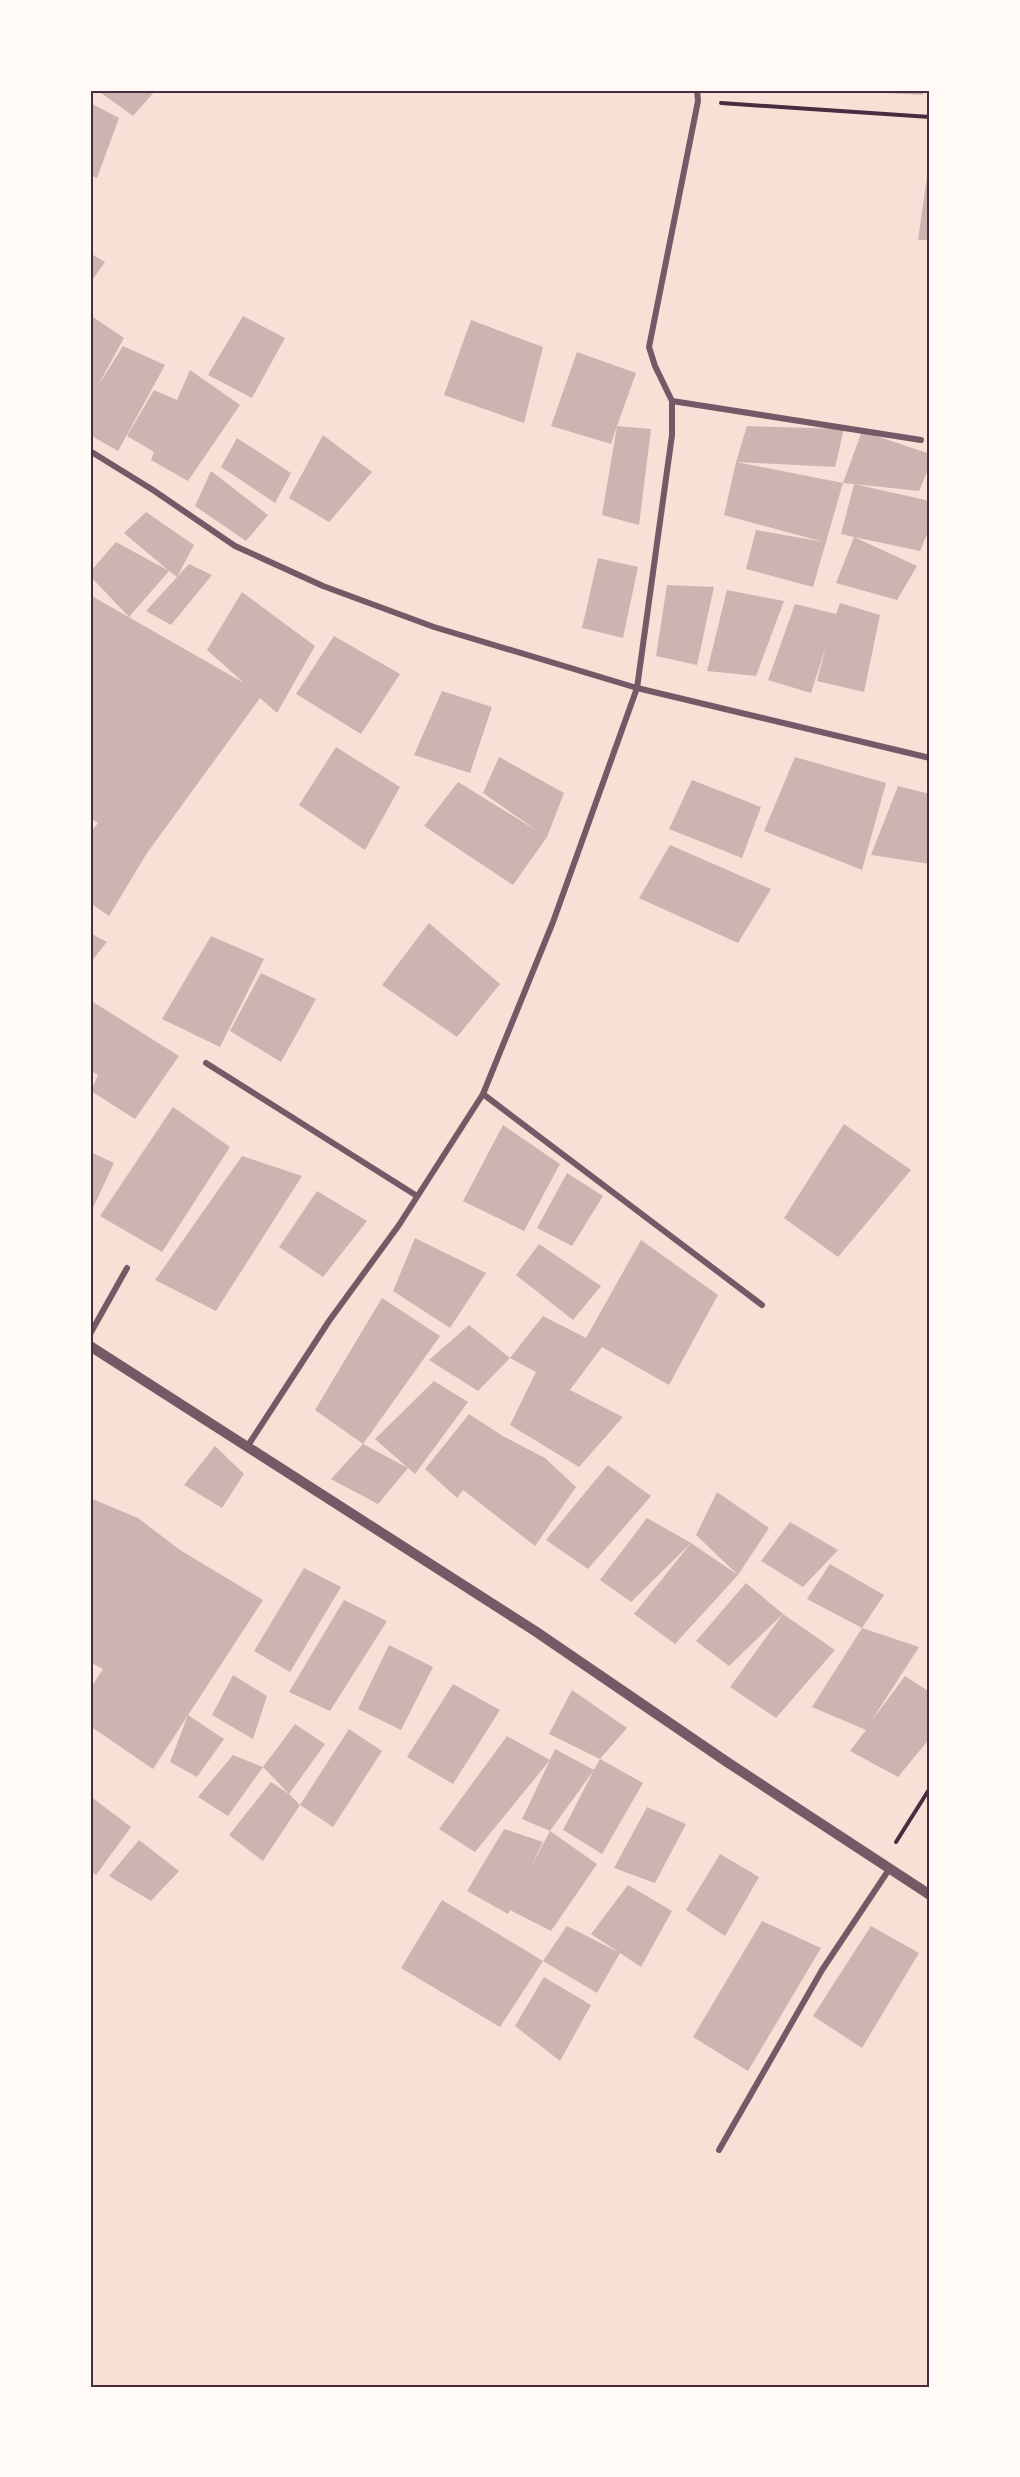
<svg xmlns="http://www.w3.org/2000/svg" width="1020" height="2477" viewBox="0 0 1020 2477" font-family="'Space Grotesk',sans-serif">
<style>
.building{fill:#ccb4b1}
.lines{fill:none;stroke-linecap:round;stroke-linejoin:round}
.path{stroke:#4a2c40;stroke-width:4}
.minor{stroke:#755966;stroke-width:6}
.tertiary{stroke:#755966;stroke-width:10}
.neatline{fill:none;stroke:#4a2c40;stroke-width:2}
</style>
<rect width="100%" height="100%" fill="#f7e1d7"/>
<g class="building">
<polygon points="97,90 156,90 133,116"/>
<polygon points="864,90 923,90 923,95 864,92"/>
<polygon points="90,103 119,118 97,178 90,175"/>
<polygon points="929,163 930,240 918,240"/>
<polygon points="90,253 105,262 90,283"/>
<polygon points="90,315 124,338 96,389 123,346 165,365 118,451 90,435"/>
<polygon points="243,316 285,338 252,398 208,375"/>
<polygon points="471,320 543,347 524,423 444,395"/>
<polygon points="577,352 636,373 617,426 651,429 639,525 602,515 617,426 611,444 551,426"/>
<polygon points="190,370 240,405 188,481 151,460 154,452 127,436 154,390 177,400"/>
<polygon points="747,426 844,429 835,467 736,462"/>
<polygon points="862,431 930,454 930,465 919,491 854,484 930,501 930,527 920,551 854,537 917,566 897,600 836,583 854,537 841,534 854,484 843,483"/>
<polygon points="323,435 372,472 329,522 289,498"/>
<polygon points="237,438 291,473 275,503 221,467"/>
<polygon points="736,462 843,483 813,587 746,569 756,530 823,542 724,515"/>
<polygon points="211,471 268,515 246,541 195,506"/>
<polygon points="146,512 194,545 177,577 189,564 212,575 171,625 146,611 177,577 169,571 129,617 90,576 90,572 116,542 169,571 124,533"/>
<polygon points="598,558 638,567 623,638 582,628"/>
<polygon points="667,585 714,587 697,665 656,656"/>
<polygon points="727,590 784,601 756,676 707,671"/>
<polygon points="242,592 315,646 277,713 260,698 147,853 109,916 90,903 90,833 98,823 90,818 90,595 244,683 207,650"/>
<polygon points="840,603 880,615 864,692 817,681 826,646 811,693 768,680 795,604 836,614"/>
<polygon points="334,636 400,674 361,734 296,694"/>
<polygon points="442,691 492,707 470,773 414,755"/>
<polygon points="336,747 400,787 365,850 299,805"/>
<polygon points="499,757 564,793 547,837 513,885 424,826 458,782 539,832 483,793"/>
<polygon points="795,757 886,783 862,870 764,831"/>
<polygon points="692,780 761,807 742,858 669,829"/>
<polygon points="898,786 930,794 930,864 871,855"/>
<polygon points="670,845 771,889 738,943 639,898"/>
<polygon points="429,923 500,984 457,1037 382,985"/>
<polygon points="90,933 107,942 90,963"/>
<polygon points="211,936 264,959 220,1047 162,1019"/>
<polygon points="261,973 316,999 281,1062 230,1031"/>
<polygon points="90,1000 179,1056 135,1119 91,1091 98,1075 90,1070"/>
<polygon points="173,1107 230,1147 162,1252 100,1216"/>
<polygon points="844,1124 911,1170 838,1257 784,1218"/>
<polygon points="503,1125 560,1164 524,1231 463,1201"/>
<polygon points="90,1152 114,1163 90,1214"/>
<polygon points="242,1156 302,1176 216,1311 155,1280"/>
<polygon points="567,1173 603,1196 572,1246 537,1228"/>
<polygon points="317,1191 367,1221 323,1277 279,1247"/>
<polygon points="415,1238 486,1273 450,1328 393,1291"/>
<polygon points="641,1240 718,1295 669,1385 602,1347 570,1390 623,1417 579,1467 510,1425 536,1372 510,1358 543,1316 586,1338"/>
<polygon points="539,1244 601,1286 573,1320 516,1275"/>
<polygon points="382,1298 440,1336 363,1444 408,1468 375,1439 434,1381 468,1402 415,1474 408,1468 378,1504 331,1479 363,1444 315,1410"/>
<polygon points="469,1325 510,1358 478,1391 429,1360"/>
<polygon points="469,1414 501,1435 545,1458 576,1487 535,1546 463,1490 457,1498 425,1469"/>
<polygon points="215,1446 244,1474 222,1508 184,1485"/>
<polygon points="608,1465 651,1496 588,1569 546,1540"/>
<polygon points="717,1492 769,1528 738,1575 696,1535"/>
<polygon points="90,1498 138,1518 180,1550 263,1600 153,1769 90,1726 90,1689 103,1669 90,1662"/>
<polygon points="647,1518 691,1543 631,1602 600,1580"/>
<polygon points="790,1522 838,1550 803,1587 761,1561"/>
<polygon points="691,1543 738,1575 675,1644 634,1614"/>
<polygon points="830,1564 884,1595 862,1628 807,1599"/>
<polygon points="304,1568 341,1587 290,1672 254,1651"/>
<polygon points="746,1583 783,1614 729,1666 696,1641"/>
<polygon points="344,1600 387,1621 330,1711 289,1692"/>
<polygon points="783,1614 835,1650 776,1718 730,1687"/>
<polygon points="862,1628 919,1647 870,1723 905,1676 930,1692 930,1738 898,1777 850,1751 866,1730 812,1707"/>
<polygon points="389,1645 433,1667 401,1730 358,1709"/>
<polygon points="233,1675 267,1696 253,1739 212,1715"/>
<polygon points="453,1684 500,1710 453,1784 407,1757"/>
<polygon points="572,1690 627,1728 600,1759 643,1783 602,1854 563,1830 594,1770 550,1831 597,1864 551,1931 510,1910 508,1914 467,1891 504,1829 543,1842 529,1871 550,1831 522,1819 550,1760 475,1852 439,1829 507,1736 550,1760 555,1749 594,1770 600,1759 549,1734"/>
<polygon points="188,1715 224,1739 197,1777 170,1762"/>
<polygon points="295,1724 325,1744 289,1794 263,1767 228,1816 198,1797 233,1755 263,1767"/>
<polygon points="349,1729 382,1751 333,1827 300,1805"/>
<polygon points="271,1782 289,1794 300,1805 263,1861 229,1835"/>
<polygon points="90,1796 131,1827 96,1875 90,1871"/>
<polygon points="647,1807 686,1824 655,1883 614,1868"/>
<polygon points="139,1840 179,1871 151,1901 109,1876"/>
<polygon points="720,1854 759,1877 725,1936 686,1910"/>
<polygon points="628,1885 672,1911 641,1967 620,1953 597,1993 543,1961 567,1926 620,1953 591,1934"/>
<polygon points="442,1900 543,1961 500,2027 401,1968"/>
<polygon points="762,1921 821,1948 748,2071 693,2037"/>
<polygon points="871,1926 919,1953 862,2048 813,2016"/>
<polygon points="544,1977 591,2005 560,2061 515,2026"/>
</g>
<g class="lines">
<g class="path">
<polyline points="721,103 930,117"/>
<polyline points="896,1842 930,1788"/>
</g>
<g class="minor">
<polyline points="672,401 921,440"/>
<polyline points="90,451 153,490 235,546 323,586 434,627 637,688 930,758"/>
<polyline points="206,1063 417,1196"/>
<polyline points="483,1094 762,1305"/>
<polyline points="90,1334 127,1268"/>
<polyline points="247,1447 329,1321 399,1225 483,1094 553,922 637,688 672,435 672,401 655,366 649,347 698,101 697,90"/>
<polyline points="719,2150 822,1970 890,1868"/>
</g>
<polyline class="tertiary" points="90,1346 535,1631 727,1762 930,1895"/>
</g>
<rect width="1020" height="2477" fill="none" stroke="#fffaf5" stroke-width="183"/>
<rect x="92" y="92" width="836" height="2294" class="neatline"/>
</svg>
